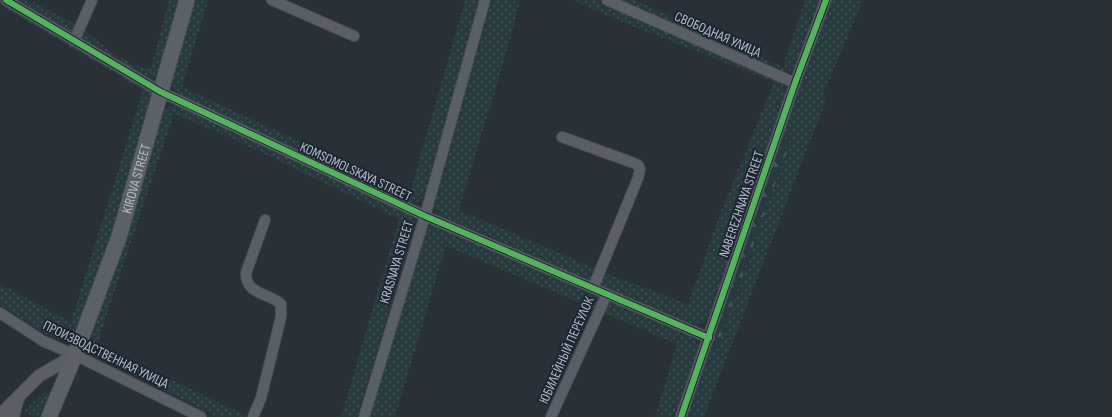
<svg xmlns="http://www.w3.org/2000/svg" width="1112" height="417" viewBox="0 0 1112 417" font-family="'Sofia Sans Condensed',sans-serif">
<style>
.grass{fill:url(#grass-dots)}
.forest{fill:url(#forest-firs)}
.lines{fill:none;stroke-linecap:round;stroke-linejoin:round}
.minor-casing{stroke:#484c53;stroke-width:12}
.tertiary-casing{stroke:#484c53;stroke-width:14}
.primary-casing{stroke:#484c55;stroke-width:17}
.minor{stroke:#5a5e66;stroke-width:10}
.tertiary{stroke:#5a5e66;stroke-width:12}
.primary{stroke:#5c6168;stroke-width:15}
.cycleway-casing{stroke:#1d2633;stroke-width:8}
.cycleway{stroke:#56b35d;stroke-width:6}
.labels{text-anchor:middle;stroke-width:4;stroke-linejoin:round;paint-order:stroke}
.street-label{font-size:14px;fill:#b4bcc9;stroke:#1d2633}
</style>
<defs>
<pattern id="grass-dots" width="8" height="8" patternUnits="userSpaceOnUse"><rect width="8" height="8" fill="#273a3e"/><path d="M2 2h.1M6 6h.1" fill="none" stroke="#445559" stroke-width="1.8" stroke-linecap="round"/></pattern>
<pattern id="forest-firs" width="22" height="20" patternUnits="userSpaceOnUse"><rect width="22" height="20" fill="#273a3e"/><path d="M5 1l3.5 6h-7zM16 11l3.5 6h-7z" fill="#445559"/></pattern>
</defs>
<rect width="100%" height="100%" fill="#2a3038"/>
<g class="grass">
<polygon points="1,0 151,90 154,94 98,279 79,325 63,341 44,333 0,305 0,284 71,322 143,90 0,5"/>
<polygon points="14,0 30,0 77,25 72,31 66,31"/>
<path d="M169,0H181L159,74L153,78L140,74L83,40L82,34L84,30C100,42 130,70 151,68Z"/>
<polygon points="195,0 208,0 182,87 410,192 465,0 479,0 424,196 418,202 409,203 388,195 175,93 171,80"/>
<path d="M492,0H520C503,71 479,140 459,210L608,274L688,304L719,217L774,82L622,22L573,0H596L776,79L784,87L787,98L710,318C702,325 697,327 686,323L578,277L486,234L442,217L434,207Z"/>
<polygon points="618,0 635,0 783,67 805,0 821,0 795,70 784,72"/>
<polygon points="832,0 863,0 822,97 826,100 704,417 685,417 710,347 717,349 781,168 790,142 781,139"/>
<polygon points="171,106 179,107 278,151 405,211 413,219 415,225 357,417 341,417 399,219 229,137 174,114 97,344 249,417 216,417 104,359 93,348 93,332 164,111"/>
<polygon points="429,226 438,226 456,233 591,295 623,304 691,335 699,345 697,362 677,417 655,417 677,344 446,246 395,417 369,417 425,232"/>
<polygon points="45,392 49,394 39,416 34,417 25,411 26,409"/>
</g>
<polygon class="forest" points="781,139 790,142 717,349 710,347"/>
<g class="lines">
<g class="minor-casing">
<g id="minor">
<polyline points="6,0 161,92 425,216 709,338"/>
<polyline points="272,0 354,36"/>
<polyline points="607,0 795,83"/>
<polyline points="74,41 92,0"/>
<polyline points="562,137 631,162 638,165 640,169 638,178 593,288"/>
<polyline points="0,313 43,341 75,355 201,417"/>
<path d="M253,417L261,398L281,317V304C267,292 246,295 246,273L265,220"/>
<polyline points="364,417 425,216 485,0"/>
<polyline points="551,417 607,294"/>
<polyline points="681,417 795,83 826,0"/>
</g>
</g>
<g class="tertiary-casing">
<g id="tertiary">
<polyline points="0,415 39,376 75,355"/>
<polyline points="13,417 18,398"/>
</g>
</g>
<g class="primary-casing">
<g id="primary">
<path id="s1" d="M49,417L75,355L119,237L187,0"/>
</g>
</g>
<use href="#minor" class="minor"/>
<use href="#tertiary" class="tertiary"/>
<use href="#primary" class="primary"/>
<g class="cycleway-casing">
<g id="cycleway">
<polyline points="6,0 161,92 425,216 709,338"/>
<polyline points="681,417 795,83 826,0"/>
</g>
</g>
<use href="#cycleway" class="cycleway"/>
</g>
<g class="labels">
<g class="street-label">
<text transform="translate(718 34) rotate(24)" y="5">СВОБОДНАЯ УЛИЦА</text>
<text transform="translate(356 171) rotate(25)" y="5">KOMSOMOLSKAYA STREET</text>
<text dy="5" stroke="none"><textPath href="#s1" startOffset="254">KIROVA STREET</textPath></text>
<text transform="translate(741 204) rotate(-71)" y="5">NABEREZHNAYA STREET</text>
<text transform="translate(396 262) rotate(-73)" y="5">KRASNAYA STREET</text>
<text transform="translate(566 350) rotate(-66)" y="5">ЮБИЛЕЙНЫЙ ПЕРЕУЛОК</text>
<text transform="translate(106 354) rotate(26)" y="5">ПРОИЗВОДСТВЕННАЯ УЛИЦА</text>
</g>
</g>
</svg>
